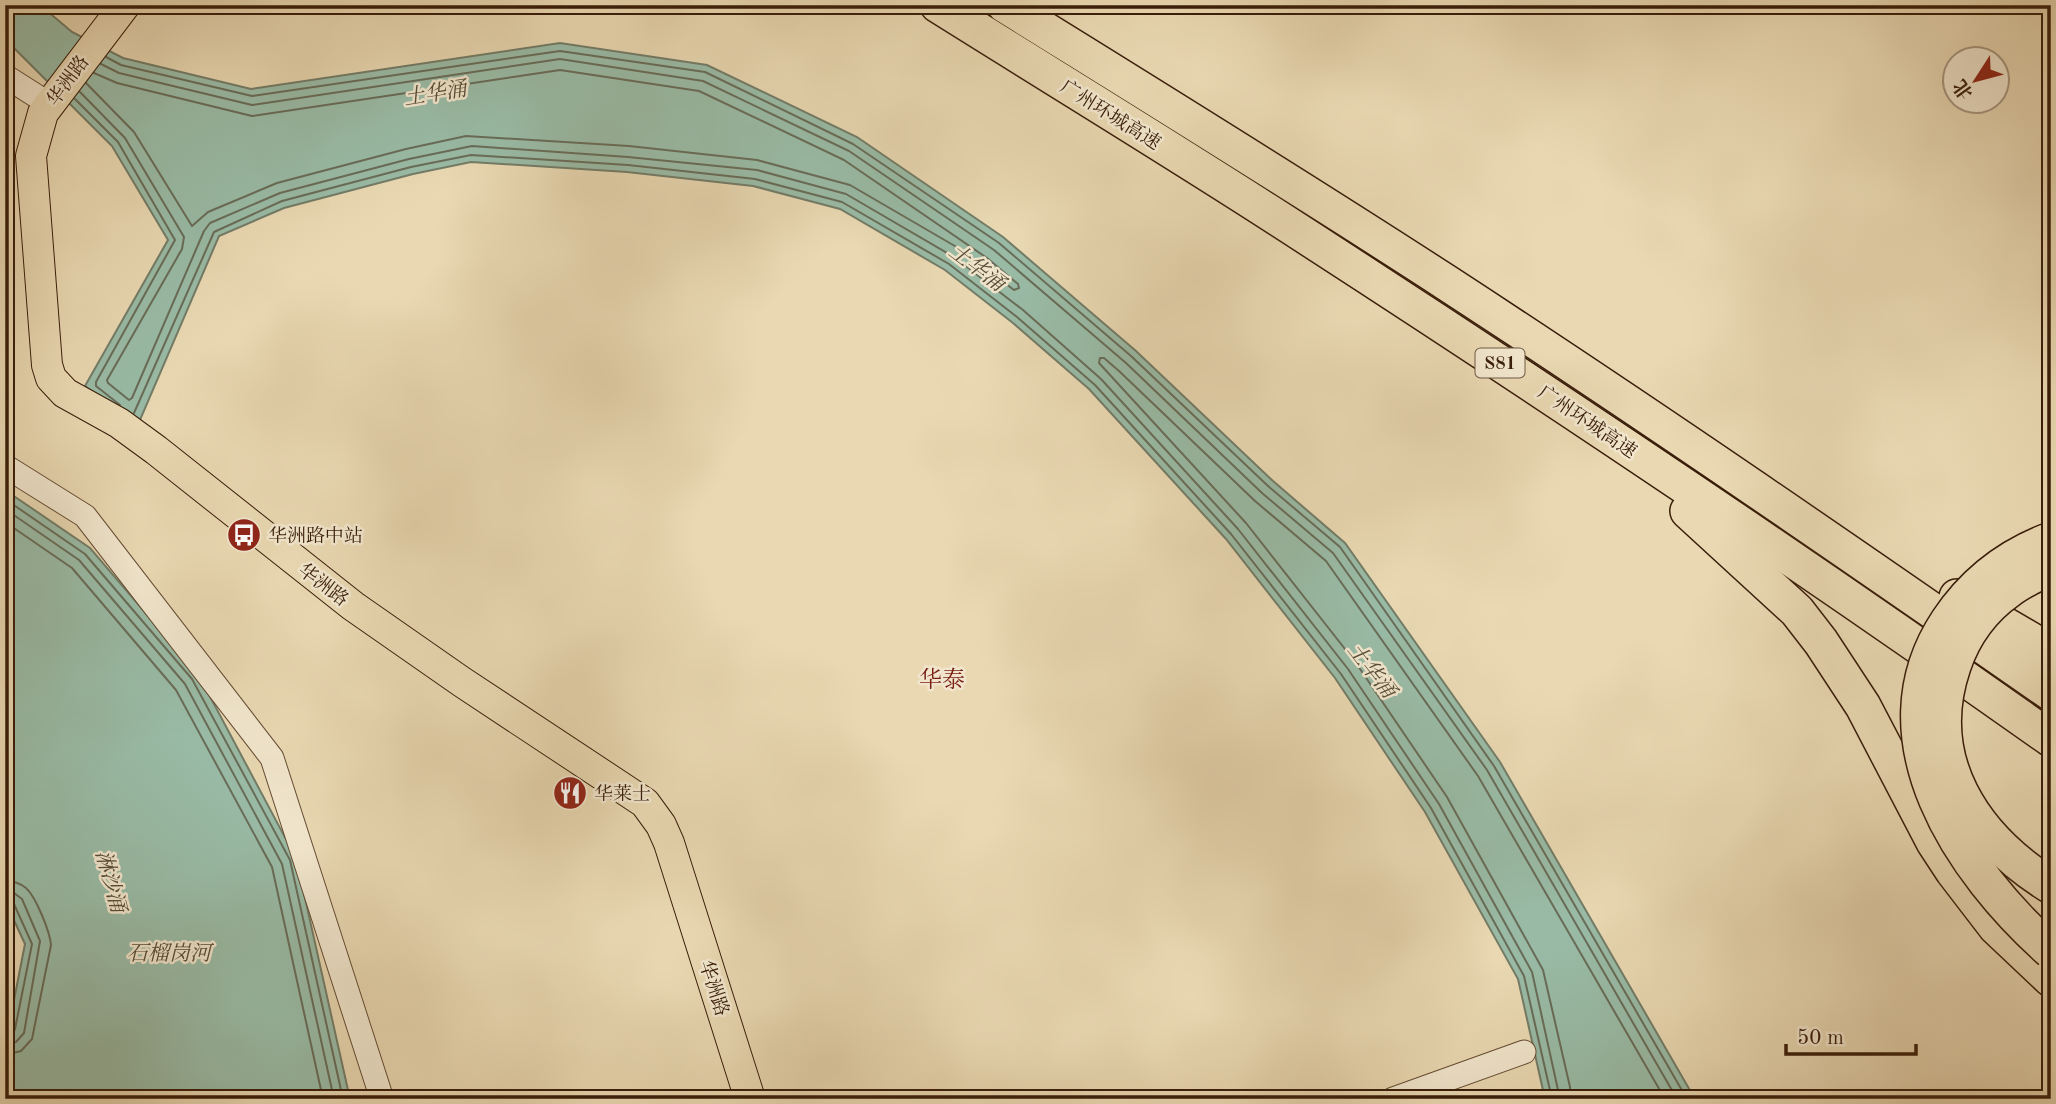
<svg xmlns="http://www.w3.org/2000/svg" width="2056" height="1104" viewBox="0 0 2056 1104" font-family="'Old Standard TT','Noto Serif SC',serif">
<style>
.water{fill:#99bba6;stroke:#737c67;stroke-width:2}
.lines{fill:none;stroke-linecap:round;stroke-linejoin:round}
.shore{stroke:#696c58;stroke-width:2}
.minor-casing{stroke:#654c33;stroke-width:25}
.major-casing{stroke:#391d09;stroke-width:32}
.highway-casing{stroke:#391d09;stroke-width:38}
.minor{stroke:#f1e6cd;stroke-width:23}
.major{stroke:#e9d8b2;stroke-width:30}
.highway{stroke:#e9d8b2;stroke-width:35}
.highway-bridge-casing{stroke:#391d09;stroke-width:38;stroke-linecap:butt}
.highway-bridge{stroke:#e9d8b2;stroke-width:35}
.labels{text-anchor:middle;stroke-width:5;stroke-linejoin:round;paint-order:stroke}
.shield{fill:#f1e6cd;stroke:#705944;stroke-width:2}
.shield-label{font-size:18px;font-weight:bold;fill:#391d09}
.street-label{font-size:19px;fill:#391d09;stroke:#f1e6cd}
.poi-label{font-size:19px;fill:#391d09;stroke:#f1e6cd;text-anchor:start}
.water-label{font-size:21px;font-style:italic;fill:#564c38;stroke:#f1e6cd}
.quarter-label{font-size:23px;fill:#7a1f14;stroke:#f1e6cd}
</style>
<rect width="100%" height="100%" fill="#e9d8b2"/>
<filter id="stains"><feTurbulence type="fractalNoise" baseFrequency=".00286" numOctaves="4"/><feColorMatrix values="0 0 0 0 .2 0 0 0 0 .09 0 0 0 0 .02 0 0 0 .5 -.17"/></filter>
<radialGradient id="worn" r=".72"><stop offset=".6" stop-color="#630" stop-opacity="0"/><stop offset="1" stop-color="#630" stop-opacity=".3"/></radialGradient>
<g class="water">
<polygon points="5,5 40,5 72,32 123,58 251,89 560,43 707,65 857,137 1003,237 1136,351 1273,481 1345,543 1500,762 1695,1099 1545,1099 1518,979 1425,812 1335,678 1226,539 1089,389 1013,323 945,270 840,209 753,186 627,172 471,162 413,174 284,208 219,236 137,427 85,386 168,240 112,146 5,39"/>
<polygon points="5,490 90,548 198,674 296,858 350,1099 5,1099 5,1046 25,944 5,901"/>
</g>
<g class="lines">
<g class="shore">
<polyline points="106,57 121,65 252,96 560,51 705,72 853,144 999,243 1131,356 1268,486 1340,547 1494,766 1687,1099"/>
<polyline points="101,64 119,73 252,105 560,59 703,81 849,151 994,250 1126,363 1262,493 1333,553 1487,770 1677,1099"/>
<polyline points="86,83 134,132 192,226 208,212 277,183 406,149 466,136 629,146 757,160 850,185 960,249 1014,290 1019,288 1018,284 987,258 844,160 699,91 560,70 252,116 117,83 94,73"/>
<polyline points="80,92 125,138 184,237 182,249 107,380 108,383 129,400 132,398 204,231 210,223 280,193 409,159 472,146 628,157 757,170 846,194 954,257 1023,310 1101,379 1238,529 1348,669 1439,804 1532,972 1560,1099"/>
<polyline points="75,99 118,142 175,240 96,382 96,386 120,405"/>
<polyline points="134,413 214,232 282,201 411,167 471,155 628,165 755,179 842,202 949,264 1017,317 1095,385 1231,534 1341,674 1431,808 1524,976 1552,1099"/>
<polyline points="5,499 85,554 192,679 290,860 343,1099"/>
<polyline points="5,509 79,560 185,684 282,864 334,1099"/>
<polyline points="5,522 72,568 176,690 272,867 323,1099"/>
<path d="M5,881C13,881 20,883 26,888C36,897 50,932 51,945L32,1039L21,1051L5,1055"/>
<polyline points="5,891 14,893 22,899 40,941 24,1033 16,1042 5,1045"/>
<polyline points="5,900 14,904 32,944 15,1029 12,1035 5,1036"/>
<polyline points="1571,1099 1570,1087 1543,970 1447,797 1356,663 1246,523 1099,363 1100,358 1104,358 1119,371 1255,501 1326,561 1478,776 1665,1099"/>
</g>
<g class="minor-casing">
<g id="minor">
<polyline points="5,76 49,104"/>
<polyline points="5,466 85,516 272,758 382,1099"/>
<polyline points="1393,1099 1524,1052"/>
</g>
</g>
<g class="major-casing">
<polyline id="major" points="125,5 43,113 31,156 47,365 51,378 65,393 119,423 156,450 353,606 462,682 645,803 661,825 669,843 750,1099"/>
</g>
<g class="highway-casing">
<g id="highway">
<path d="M938,5C1048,74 1158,141 1267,211C1532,382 1794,557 2051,739"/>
<path d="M1005,5C1153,97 1301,188 1447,283C1651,416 1851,554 2051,693"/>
<polyline points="1688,511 1797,611 1821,642 1863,706 1934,842 1953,871 1996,927 2051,979"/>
<polyline points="1957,597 2051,652"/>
</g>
</g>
<use href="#minor" class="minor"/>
<use href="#major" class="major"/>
<use href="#highway" class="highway"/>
<g class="highway-bridge-casing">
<g id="highway-bridge">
<path d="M2051,540C2008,556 1974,582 1948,621C1870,738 1962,872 2051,951"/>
<path d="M2051,567C2036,574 2022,580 2009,590C1982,609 1963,636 1953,666C1921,760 1973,837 2051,886"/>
</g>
</g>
<use href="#highway-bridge" class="highway-bridge"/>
</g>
<defs>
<g id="bus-disc" transform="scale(1.75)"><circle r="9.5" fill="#8f2418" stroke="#f1e6cd"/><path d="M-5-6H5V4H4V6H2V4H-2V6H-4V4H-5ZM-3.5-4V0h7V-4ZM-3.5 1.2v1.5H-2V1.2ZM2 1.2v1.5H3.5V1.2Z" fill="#fff"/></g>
<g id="restaurant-disc" transform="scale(1.75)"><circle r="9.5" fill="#8f2418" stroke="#f1e6cd"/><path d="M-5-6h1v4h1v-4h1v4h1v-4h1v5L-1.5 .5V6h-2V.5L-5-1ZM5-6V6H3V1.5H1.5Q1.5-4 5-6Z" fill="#fff"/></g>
</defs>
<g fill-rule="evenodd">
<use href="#bus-disc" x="244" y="535"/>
<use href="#restaurant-disc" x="570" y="793"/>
</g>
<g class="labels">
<rect class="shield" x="1475.5" y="348.5" width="49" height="29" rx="5"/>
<g class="shield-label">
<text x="1500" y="369">S81</text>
</g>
<g class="street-label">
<text transform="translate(67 80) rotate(-54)" y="7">华洲路</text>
<text transform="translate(1111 114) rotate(32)" y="7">广州环城高速</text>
<text transform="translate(1588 421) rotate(34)" y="7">广州环城高速</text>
<text transform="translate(324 584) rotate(37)" y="7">华洲路</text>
<text transform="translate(715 988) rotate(72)" y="7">华洲路</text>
</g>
<g class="poi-label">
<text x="268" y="542">华洲路中站</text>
<text x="594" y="800">华莱士</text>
</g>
<g class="water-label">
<text transform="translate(435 93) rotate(-9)" y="7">土华涌</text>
<text transform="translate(977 267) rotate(37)" y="7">土华涌</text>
<text transform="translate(1372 670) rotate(52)" y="7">土华涌</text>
<text transform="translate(111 881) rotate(75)" y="7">淋沙涌</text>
<text x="169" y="960">石榴岗河</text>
</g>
<g class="quarter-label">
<text x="942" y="687">华泰</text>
</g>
</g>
<rect width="2056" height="1104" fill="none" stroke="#e9d8b2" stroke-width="28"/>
<rect x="7" y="7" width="2042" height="1090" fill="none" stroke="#391d09" stroke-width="3.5"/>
<rect x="14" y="14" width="2028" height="1076" fill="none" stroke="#391d09" stroke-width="2"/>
<g transform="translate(1976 80) rotate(234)"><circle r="33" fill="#f1e6cd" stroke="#a7967f" stroke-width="2"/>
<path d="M0-5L12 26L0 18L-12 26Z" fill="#8f2418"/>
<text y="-10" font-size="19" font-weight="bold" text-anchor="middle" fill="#391d09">北</text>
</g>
<path d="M1786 1044v10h130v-10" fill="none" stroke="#391d09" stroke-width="3.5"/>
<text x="1797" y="1044" font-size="21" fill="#391d09" stroke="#f1e6cd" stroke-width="5" paint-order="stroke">50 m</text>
<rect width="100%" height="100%" filter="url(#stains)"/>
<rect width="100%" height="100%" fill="url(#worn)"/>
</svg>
